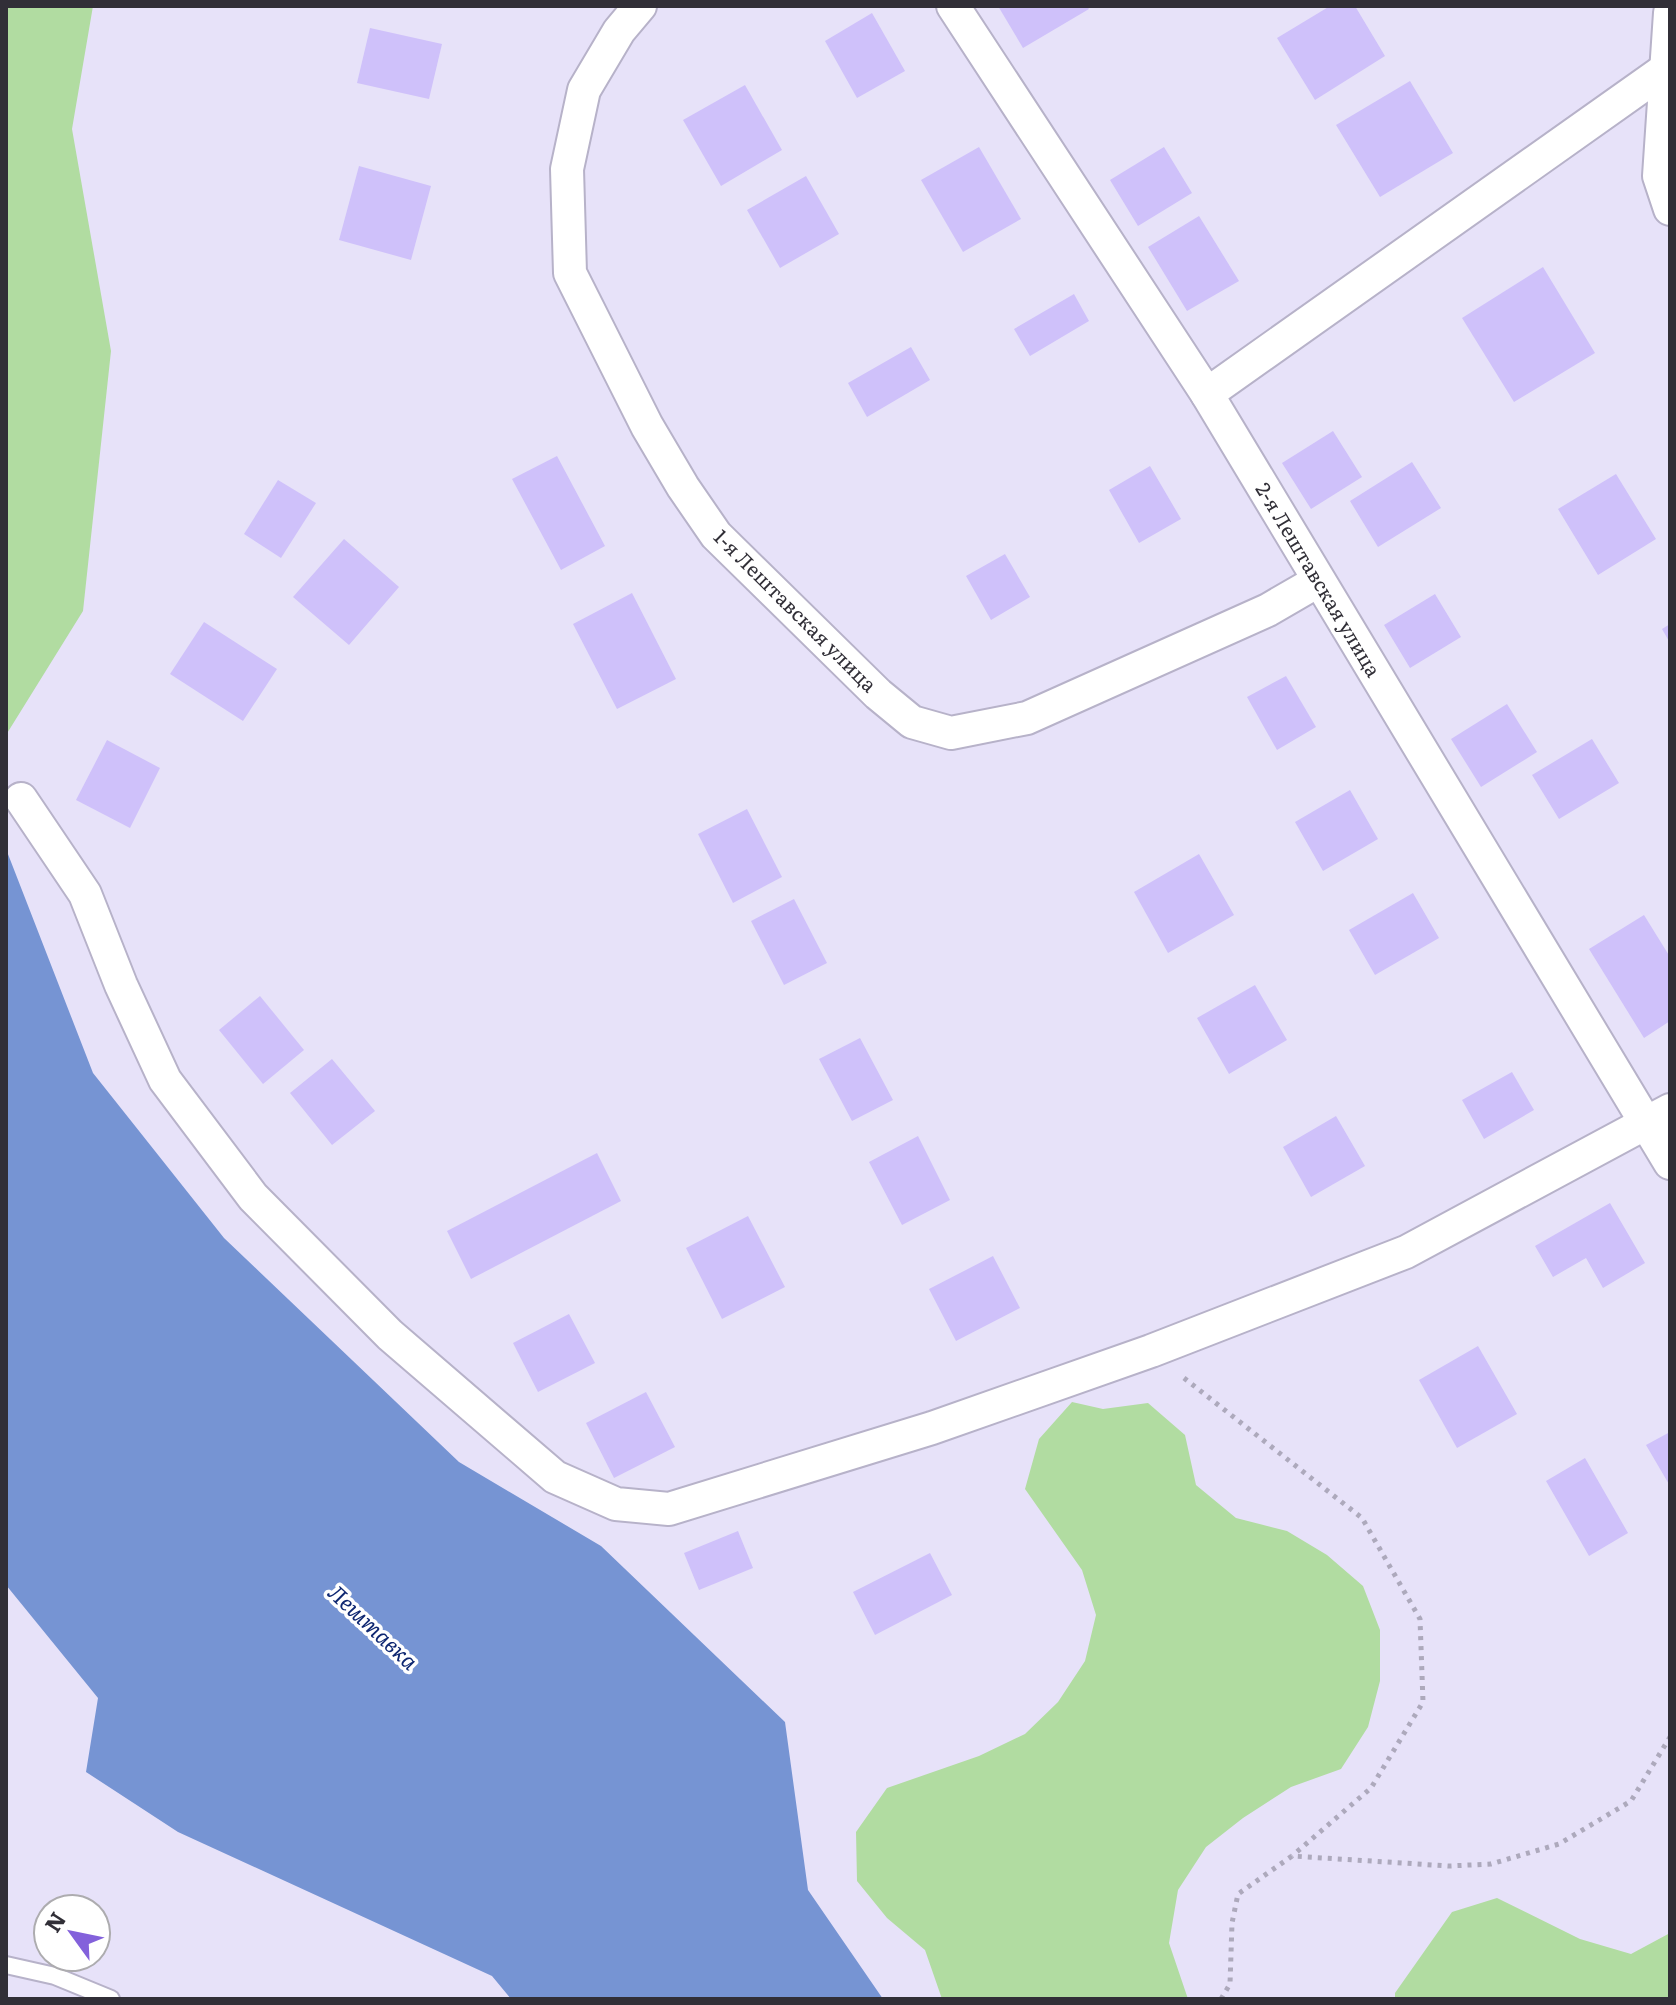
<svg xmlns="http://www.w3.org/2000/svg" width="1676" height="2005" viewBox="0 0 1676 2005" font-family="Literata,serif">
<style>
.green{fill:#b1dca1}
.water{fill:#7694d3}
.building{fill:#cfc1fa}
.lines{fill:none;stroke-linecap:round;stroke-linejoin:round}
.service-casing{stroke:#b7b2c9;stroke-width:20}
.minor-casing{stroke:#b7b2c9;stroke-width:36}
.path{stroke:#ada9bc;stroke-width:5;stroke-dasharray:4 6;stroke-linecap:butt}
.service{stroke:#fff;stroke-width:16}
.minor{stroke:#fff;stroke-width:32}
.labels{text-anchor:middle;stroke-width:7;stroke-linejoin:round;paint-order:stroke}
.street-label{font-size:20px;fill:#312f37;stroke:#fff}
.water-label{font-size:22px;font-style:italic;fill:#0e2771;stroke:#fff}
</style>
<rect width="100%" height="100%" fill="#e7e2f9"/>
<g class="green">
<polygon points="6,6 93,6 72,129 111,351 83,611 6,735"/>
<polygon points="1072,1402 1103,1409 1148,1403 1185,1435 1196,1485 1236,1518 1287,1531 1327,1555 1363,1586 1380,1630 1380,1681 1368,1727 1341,1769 1291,1787 1243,1818 1206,1847 1178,1890 1169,1943 1188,1999 942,1999 925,1950 887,1918 857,1881 856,1832 887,1788 979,1756 1025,1734 1058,1702 1085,1661 1096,1615 1082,1570 1025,1489 1039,1439"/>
<polygon points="1497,1898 1580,1939 1631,1954 1670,1933 1670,1999 1395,1999 1395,1993 1452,1912"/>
</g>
<polygon class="water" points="6,849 93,1073 224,1238 459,1462 601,1546 785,1722 808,1890 883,1999 511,1999 492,1976 178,1832 86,1772 98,1698 6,1585"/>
<g class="building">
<polygon points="998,6 1087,6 1089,9 1023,48"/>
<polygon points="1330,6 1355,6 1385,56 1315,100 1277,38"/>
<polygon points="872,13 905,71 857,98 825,41"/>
<polygon points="370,28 442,44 429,99 357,83"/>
<polygon points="1410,81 1453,153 1380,197 1336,125"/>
<polygon points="745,85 782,150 721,186 683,120"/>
<polygon points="979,147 1021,219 963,252 921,180"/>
<polygon points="1164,147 1192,193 1138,226 1110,180"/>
<polygon points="359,166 431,186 411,260 339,240"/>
<polygon points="806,176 839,234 780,268 747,210"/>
<polygon points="1199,216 1239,281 1187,311 1148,247"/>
<polygon points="1543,267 1595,353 1514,402 1462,318"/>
<polygon points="1074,294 1089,321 1030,356 1014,329"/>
<polygon points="911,347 930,380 867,417 848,383"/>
<polygon points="1333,431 1362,477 1311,509 1282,463"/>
<polygon points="557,456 605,546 561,570 512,479"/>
<polygon points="1412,462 1441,508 1378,547 1350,501"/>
<polygon points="1150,466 1181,519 1139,543 1109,490"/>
<polygon points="1616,474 1656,539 1598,575 1558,509"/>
<polygon points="278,480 316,503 281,558 244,534"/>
<polygon points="344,539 399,587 349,645 293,597"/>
<polygon points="1005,554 1030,597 991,620 966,576"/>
<polygon points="632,593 676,679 617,709 573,624"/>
<polygon points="1435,594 1461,637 1410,668 1384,625"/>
<polygon points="204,622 277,669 243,721 170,674"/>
<polygon points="1670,624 1670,643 1662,629"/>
<polygon points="1286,676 1316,727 1277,750 1247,697"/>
<polygon points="1507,704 1537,752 1481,787 1451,739"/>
<polygon points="1592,739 1619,783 1559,819 1532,775"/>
<polygon points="107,740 160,768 130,828 76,800"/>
<polygon points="1350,790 1378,839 1323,871 1295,822"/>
<polygon points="747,809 782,877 733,903 698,834"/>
<polygon points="1199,854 1234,915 1168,953 1134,892"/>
<polygon points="1413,893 1439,938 1375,975 1349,930"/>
<polygon points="794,899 827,963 784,985 751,921"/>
<polygon points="1644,915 1670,957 1670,1021 1644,1038 1589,949"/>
<polygon points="1255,985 1287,1040 1229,1074 1197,1018"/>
<polygon points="260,996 304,1050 263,1084 219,1030"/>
<polygon points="860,1038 893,1100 852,1121 819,1059"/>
<polygon points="332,1059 375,1111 332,1145 290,1093"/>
<polygon points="1512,1072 1534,1110 1484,1139 1462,1100"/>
<polygon points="1336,1116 1365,1166 1311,1197 1283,1147"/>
<polygon points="918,1136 950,1200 902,1225 869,1162"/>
<polygon points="597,1153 621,1201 471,1279 447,1231"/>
<polygon points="1610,1203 1645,1263 1603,1288 1586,1258 1553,1277 1535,1246"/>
<polygon points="748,1216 785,1287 722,1319 686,1248"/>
<polygon points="993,1256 1020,1308 956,1341 929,1289"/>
<polygon points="569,1314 595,1363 538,1392 513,1343"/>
<polygon points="1478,1346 1517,1414 1457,1448 1419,1380"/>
<polygon points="646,1392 675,1447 614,1478 586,1423"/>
<polygon points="1670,1432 1670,1486 1646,1445"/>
<polygon points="1585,1458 1628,1533 1589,1556 1546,1481"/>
<polygon points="738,1531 753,1568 699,1590 684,1553"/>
<polygon points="930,1553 952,1595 875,1635 853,1592"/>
</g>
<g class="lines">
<g class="service-casing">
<polyline id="service" points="6,1965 55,1976 111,1999"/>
</g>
<g class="minor-casing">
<g id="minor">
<polyline points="640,6 619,31 584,90 567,169 570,273 647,426 683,487 716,535 878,694 912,722 951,733 1027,718 1268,610 1318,581"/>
<polyline points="953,6 1207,394 1670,1163"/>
<polyline points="1670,13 1659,176 1670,209"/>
<polyline points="1207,394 1666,69"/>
<polyline points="21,799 85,894 121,985 165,1080 253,1197 390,1335 555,1477 616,1504 669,1509 932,1428 1151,1351 1406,1252 1670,1110"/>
</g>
</g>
<g class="path">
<polyline points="1184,1378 1362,1518 1420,1619 1423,1702 1371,1788 1292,1856"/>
<polyline points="1221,1999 1230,1984 1232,1923 1238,1894 1292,1856 1449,1866 1491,1864 1559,1844 1631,1801 1670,1737"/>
</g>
<use href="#service" class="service"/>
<use href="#minor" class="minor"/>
</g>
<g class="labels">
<g class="street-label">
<text transform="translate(1318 580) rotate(59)" y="7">2-я Лештавская улица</text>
<text transform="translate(795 611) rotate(45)" y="7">1-я Лештавская улица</text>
</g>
<g class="water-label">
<text transform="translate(373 1627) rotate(43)" y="8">Лештавка</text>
</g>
</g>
<rect width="1676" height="2005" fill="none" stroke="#312f37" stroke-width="16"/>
<g transform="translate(72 1933) rotate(303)"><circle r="38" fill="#ffffff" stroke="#adacaf" stroke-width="2"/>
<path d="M0-6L14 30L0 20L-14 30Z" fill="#8361db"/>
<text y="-12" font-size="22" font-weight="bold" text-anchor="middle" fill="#312f37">N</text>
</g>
</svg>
